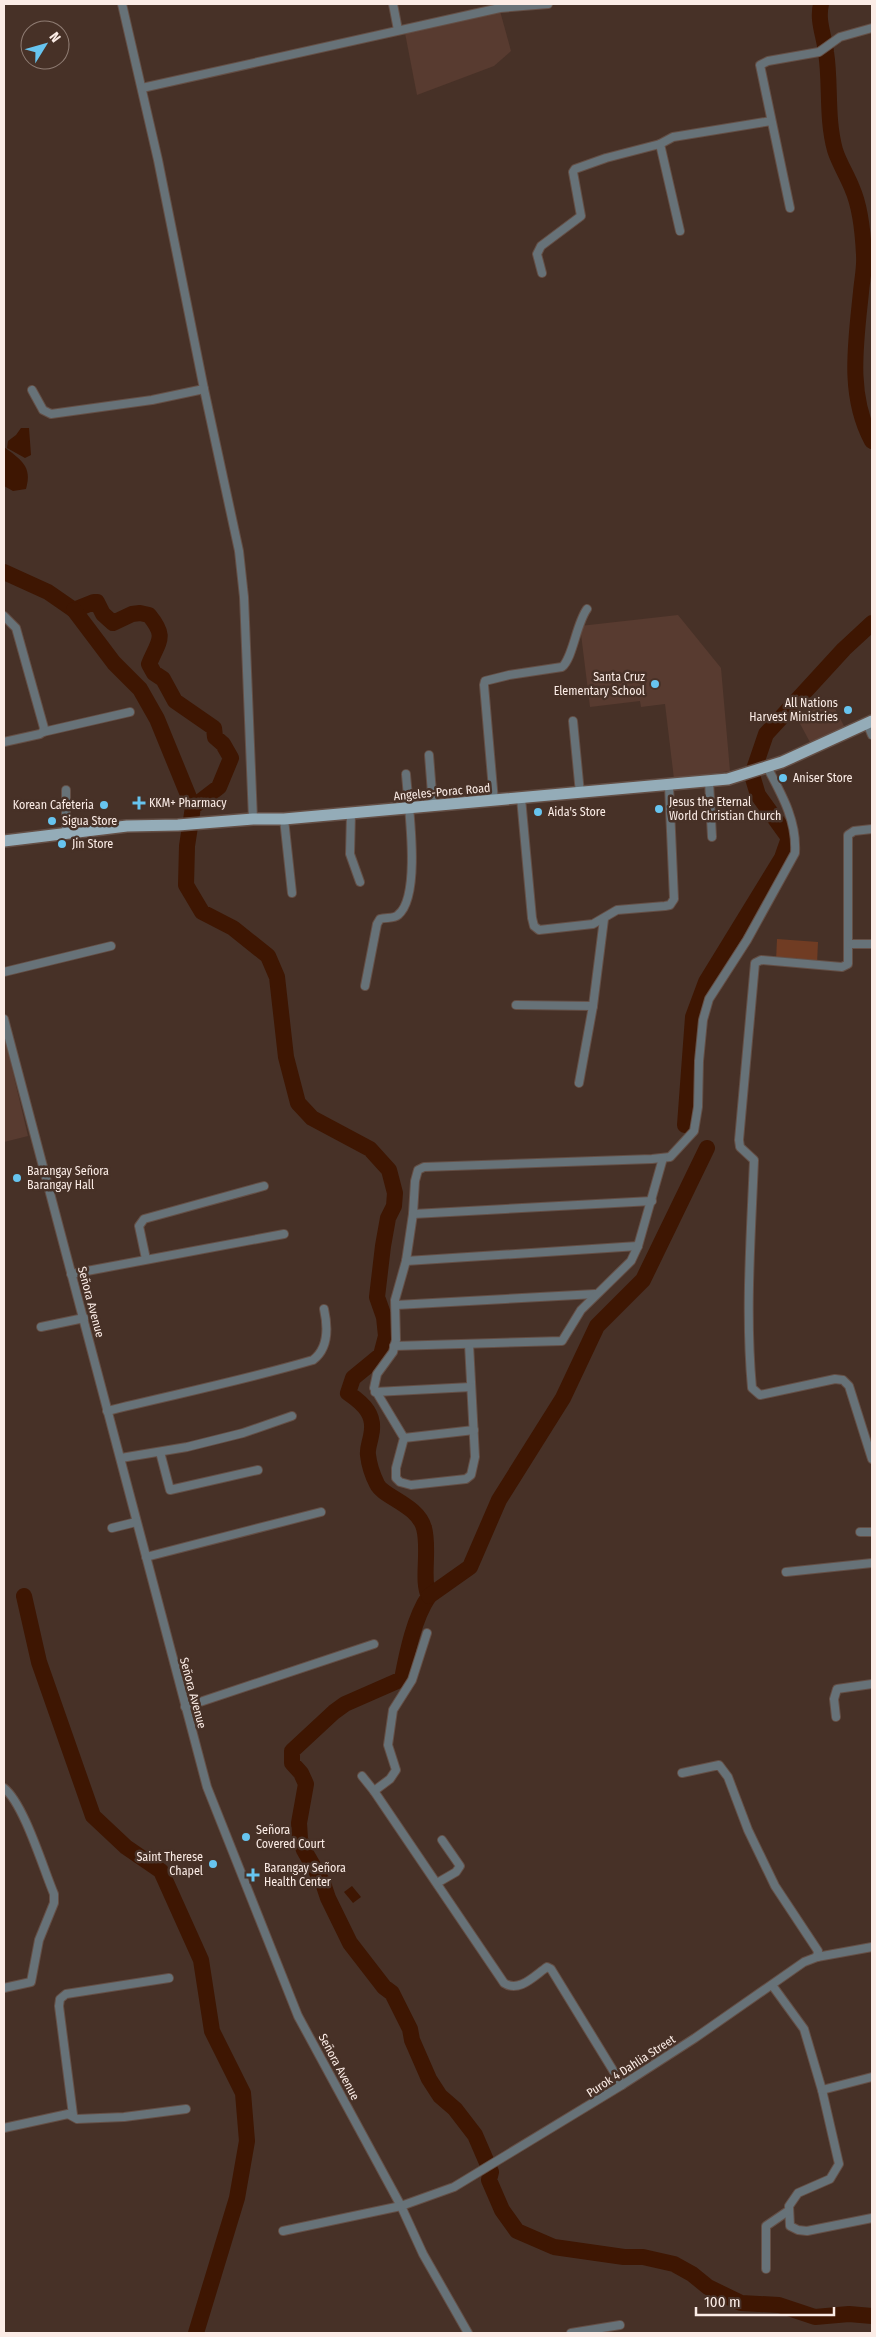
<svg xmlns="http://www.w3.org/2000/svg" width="876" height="2337" viewBox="0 0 876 2337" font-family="'Fira Sans Condensed',sans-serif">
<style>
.built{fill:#583b30}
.green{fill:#703c23}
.water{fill:#3e1602}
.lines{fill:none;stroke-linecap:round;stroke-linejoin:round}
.river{stroke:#3e1602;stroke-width:16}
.minor-casing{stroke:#644f46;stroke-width:10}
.primary-casing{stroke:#644f46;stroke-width:14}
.minor{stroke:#677278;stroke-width:8}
.primary{stroke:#94acb8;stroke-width:11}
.poi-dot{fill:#67c4ef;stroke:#473127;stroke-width:2}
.labels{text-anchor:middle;stroke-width:5;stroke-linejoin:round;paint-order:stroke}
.poi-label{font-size:12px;fill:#fbece6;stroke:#473127;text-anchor:start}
.street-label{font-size:12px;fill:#fbece6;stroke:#473127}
</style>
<rect width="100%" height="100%" fill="#473127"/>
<g class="built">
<polygon points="500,11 511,51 494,66 417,95 405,33"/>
<polygon points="678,615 721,668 730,771 674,779 665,704 641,707 640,701 590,707 580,626"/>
<polygon points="831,701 845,728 812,746 797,718"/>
<polygon points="4,1035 28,1136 4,1142"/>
</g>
<polygon class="green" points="777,939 818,942 817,964 776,961"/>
<g class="water">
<polygon points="21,428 29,428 31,455 25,458 7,448 8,441 16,435"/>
<path d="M4,447C20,459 33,466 26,489L13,491L4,486Z"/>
<polygon points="352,1886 361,1897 353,1903 344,1892"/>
</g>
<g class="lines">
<g class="river">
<path d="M821,4C817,21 824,35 826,52C831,84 826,117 835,150C839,163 847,175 852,188C861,208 863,233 864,255C865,267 862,280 861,292C856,342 847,395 872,441"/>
<path d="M4,572L48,592L74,610L94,602H97L103,614L113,623L132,614L140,613L149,615C167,637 159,640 149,664L154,673L163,679L175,701L214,728L215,737L223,744L231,758L219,787L193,807L187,846L186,885L202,912L233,928L268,956L277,977L286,1057L298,1103L312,1118L370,1149L389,1170L395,1193L394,1206L388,1218L383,1246L377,1297L384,1317L386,1336L381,1355L353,1378L348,1393C364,1404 376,1415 371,1436C370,1442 367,1449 368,1455C369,1464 373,1476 377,1484C383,1497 418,1505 424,1528C430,1549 421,1582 429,1596C414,1618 407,1653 402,1679L345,1704L334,1712L292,1751V1763L301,1773L306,1784L299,1823L300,1839L304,1850L323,1883L328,1898L350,1943L384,1987L392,1993L410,2029L412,2040L429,2079L440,2096L455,2109L475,2135L491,2172L489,2180L502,2210L517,2231L554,2247L624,2257H643L674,2264L692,2274L708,2287L741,2303L779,2305L815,2317L849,2314L872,2316"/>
<polyline points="74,610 114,663 140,689 157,719 193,807"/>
<polyline points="685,1125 693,1017 706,982 782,858 789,838 758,795 752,775 766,734 844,649 872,623"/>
<polyline points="24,1596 39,1662 93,1816 126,1847 161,1871 201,1960 212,2031 243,2093 247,2141 237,2198 196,2333"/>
<polyline points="429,1596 470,1567 499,1500 563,1398 597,1326 643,1280 707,1148"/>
</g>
<g class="minor-casing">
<g id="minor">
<polyline points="122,4 158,160 204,389 239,551 244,597 253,819"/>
<polyline points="393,4 398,30"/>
<polyline points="142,88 500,8 548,4"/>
<polyline points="790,208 760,65 768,61 819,52 840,37 872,28"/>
<polyline points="680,231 660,144 673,137 771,121"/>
<polyline points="542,273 537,254 541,246 581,216 573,172 575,169 606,158 660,144"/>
<polyline points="32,390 43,410 51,414 152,400 204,389"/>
<polyline points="4,616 16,628 44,728 43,732 40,734 4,742"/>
<polyline points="573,721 580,793"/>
<polyline points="867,723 872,735"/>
<polyline points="43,732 130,712"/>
<polyline points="429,755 433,806"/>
<polyline points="709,781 712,837"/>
<polyline points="521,798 532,918 534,926 539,930 593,924 617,910 665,906 670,905 674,899 669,786"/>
<path d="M494,801L484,685L485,681L509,675L562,667C573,658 576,624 587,609"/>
<polyline points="351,813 350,854 360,882"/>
<polyline points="284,819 292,893"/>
<path d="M872,829L854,831L848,835V964L842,967L761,960L755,963L739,1140L740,1147L754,1160C751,1235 745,1312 752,1388L760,1395L835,1379L843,1380L849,1386L872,1459"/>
<polyline points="66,832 66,790"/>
<polyline points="850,944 872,944"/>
<polyline points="4,972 111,946"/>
<path d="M365,986L377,924L380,919C386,917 394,919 398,915C422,896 408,804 406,774"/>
<polyline points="516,1005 593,1006 604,919"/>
<polyline points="4,1019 207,1787 298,2016 401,2206 423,2254 468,2333"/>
<polyline points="579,1083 593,1006"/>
<polyline points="413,1214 652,1201"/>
<polyline points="146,1259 139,1226 144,1219 264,1186"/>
<polyline points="406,1261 638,1246"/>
<polyline points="71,1274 284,1234"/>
<polyline points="396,1305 595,1294"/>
<polyline points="41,1327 84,1318"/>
<path d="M469,1344L475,1457L471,1475L466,1479L411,1485L400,1482L396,1478V1468L404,1438L374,1388L377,1374L393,1352L396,1340L395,1300L406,1261L413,1214L415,1181L418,1170L424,1167L652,1159L670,1157L694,1131L698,1107L699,1061L703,1020L709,999L747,940L795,853C797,821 782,795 767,767"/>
<polyline points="394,1346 562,1341 581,1310 631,1261 638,1246 663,1158"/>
<polyline points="375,1392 471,1387"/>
<path d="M107,1411C176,1394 245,1380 313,1360C329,1348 328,1327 324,1309"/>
<polyline points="404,1438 474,1430"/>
<polyline points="160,1452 170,1490 258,1470"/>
<polyline points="121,1458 187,1447 243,1433 292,1416"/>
<polyline points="112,1528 136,1522"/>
<polyline points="860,1532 872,1532"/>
<polyline points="146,1557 321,1512"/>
<polyline points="786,1572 872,1563"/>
<polyline points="185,1707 374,1644"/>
<polyline points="836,1717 834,1699 837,1689 872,1684"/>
<polyline points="682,1773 719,1765 728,1777 748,1830 775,1886 818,1951 817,1957"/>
<path d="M362,1776L374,1791L504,1983C519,1993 534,1976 547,1967L551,1969L622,2085"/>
<path d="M4,1788C24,1804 43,1868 54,1894V1903L39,1940L31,1982L4,1988"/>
<polyline points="374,1791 390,1779 396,1770 388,1745 393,1710 412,1680 427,1633"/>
<polyline points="437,1883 456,1872 460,1866 442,1840"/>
<polyline points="772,1985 804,2029 822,2090 839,2164 830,2179 798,2193 789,2206 790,2226 798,2230 807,2231 872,2218"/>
<polyline points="822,2090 872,2077"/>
<polyline points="73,2115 59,2006 60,1999 66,1994 169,1978"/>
<polyline points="4,2128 68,2114 77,2119 124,2117 186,2109"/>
<polyline points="283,2231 401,2206 454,2187 622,2085 695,2038 804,1962 817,1957 872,1947"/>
<polyline points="766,2269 766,2226 788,2211"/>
<polyline points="571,2333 620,2325"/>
</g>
</g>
<g class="primary-casing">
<polyline id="primary" points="4,841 127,826 178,825 253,819 284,819 728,779 782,762 872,721"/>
</g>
<use href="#minor" class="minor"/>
<use href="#primary" class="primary"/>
</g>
<g class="poi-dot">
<circle cx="655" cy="684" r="5"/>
<circle cx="848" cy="710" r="5"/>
<circle cx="783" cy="778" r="5"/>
<path d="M136.5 795.5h5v5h5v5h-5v5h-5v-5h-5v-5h5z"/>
<circle cx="104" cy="805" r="5"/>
<circle cx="659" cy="809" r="5"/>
<circle cx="538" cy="812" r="5"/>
<circle cx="52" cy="821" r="5"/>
<circle cx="62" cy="844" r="5"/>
<circle cx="17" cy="1178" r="5"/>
<circle cx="246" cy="1837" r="5"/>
<circle cx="213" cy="1864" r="5"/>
<path d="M250.5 1867.5h5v5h5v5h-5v5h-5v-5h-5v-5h5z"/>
</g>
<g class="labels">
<g class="poi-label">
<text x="645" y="681" text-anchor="end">Santa Cruz<tspan x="645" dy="14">Elementary School</tspan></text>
<text x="838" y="707" text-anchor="end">All Nations<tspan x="838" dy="14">Harvest Ministries</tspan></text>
<text x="793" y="782">Aniser Store</text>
<text x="669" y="806">Jesus the Eternal<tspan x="669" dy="14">World Christian Church</tspan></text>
<text x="149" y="807">KKM+ Pharmacy</text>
<text x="94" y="809" text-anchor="end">Korean Cafeteria</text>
<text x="548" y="816">Aida's Store</text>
<text x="62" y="825">Sigua Store</text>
<text x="72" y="848">Jin Store</text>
<text x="27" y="1175">Barangay Señora<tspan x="27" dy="14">Barangay Hall</tspan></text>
<text x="256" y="1834">Señora<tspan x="256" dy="14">Covered Court</tspan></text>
<text x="203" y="1861" text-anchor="end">Saint Therese<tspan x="203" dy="14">Chapel</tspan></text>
<text x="264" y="1872">Barangay Señora<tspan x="264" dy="14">Health Center</tspan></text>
</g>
<g class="street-label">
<text transform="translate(442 792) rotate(-5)" y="4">Angeles-Porac Road</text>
<text transform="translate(91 1302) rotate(75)" y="4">Señora Avenue</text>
<text transform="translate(193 1693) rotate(75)" y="4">Señora Avenue</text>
<text transform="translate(631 2066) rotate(-33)" y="4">Purok 4 Dahlia Street</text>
<text transform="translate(339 2067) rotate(62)" y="4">Señora Avenue</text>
</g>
</g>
<rect width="876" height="2337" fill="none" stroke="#fbece6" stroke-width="10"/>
<g transform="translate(45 45) rotate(53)"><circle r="24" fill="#473127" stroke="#8f7c73"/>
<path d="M0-4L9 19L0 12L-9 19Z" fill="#67c4ef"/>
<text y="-8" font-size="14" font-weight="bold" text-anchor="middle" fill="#fbece6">N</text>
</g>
<path d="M696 2307v8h138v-8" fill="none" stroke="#fbece6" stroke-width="2.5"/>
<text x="704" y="2307" font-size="15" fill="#fbece6" stroke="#473127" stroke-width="4" paint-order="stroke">100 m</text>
</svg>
